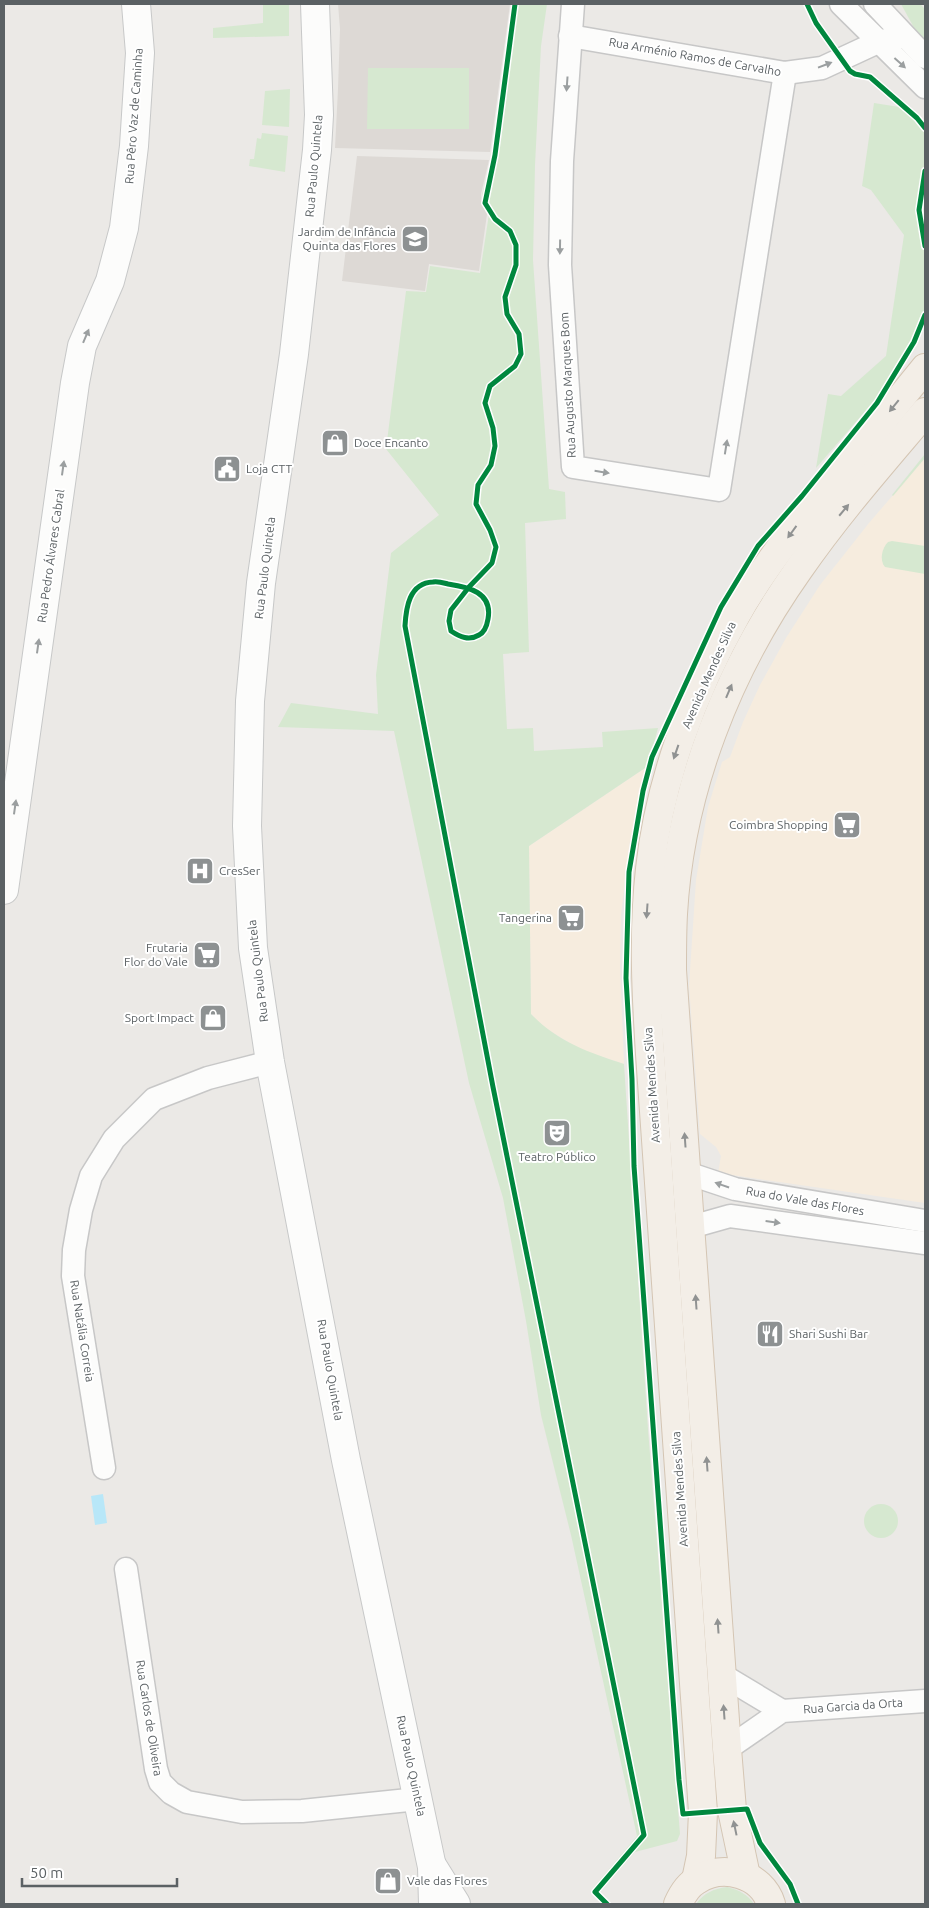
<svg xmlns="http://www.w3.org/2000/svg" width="929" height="1908" viewBox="0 0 929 1908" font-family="Ubuntu,sans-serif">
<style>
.commercial{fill:#f6ecde}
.education{fill:#ddd9d5}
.green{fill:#d6e8d0}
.water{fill:#b8e7f8}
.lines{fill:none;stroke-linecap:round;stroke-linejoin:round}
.street-casing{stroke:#c7c7c7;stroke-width:25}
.secondary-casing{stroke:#c7c8c8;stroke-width:30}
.primary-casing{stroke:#d4c5b3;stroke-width:30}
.street{stroke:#fcfcfb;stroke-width:22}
.secondary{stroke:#fcfcfb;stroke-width:28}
.primary{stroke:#f3eee7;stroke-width:28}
.cycleway-casing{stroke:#fff;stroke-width:8}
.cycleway{stroke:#00873e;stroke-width:5}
.oneway{fill:#9b9fa0}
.oneway2{fill:#909292}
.labels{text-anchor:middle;stroke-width:4;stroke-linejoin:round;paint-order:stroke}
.street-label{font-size:12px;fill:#5b6164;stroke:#fff}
.poi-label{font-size:12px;fill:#5b6164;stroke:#fff;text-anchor:end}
</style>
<rect width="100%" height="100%" fill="#ebe9e6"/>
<g class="commercial">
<polygon points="925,458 925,1203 718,1173 721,1156 716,1147 700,1134 689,986 696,880 708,807 722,762 730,757 743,722 760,685 786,638 820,585 869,523"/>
<polygon points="648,766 637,808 630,841 621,915 620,967 624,1064 581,1050 542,1026 531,1014 529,846"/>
</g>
<g class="education">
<polygon points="338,4 510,4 490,152 335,148 338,89 340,29"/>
<polygon points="357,156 489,160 481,194 482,205 487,214 479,271 429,264 425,291 342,281"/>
</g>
<g class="green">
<polygon points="289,4 289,36 213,38 213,28 263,23 263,5"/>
<path d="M512,4H547L541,46L535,165L533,260L549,489L565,492L566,519L525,523L529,652L503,654L507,729L533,728L534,751L603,747L602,732L658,728L648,766L529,846L531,1014C558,1042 588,1052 624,1064L648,1429L680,1834L677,1841L635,1852L600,1892L594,1887L637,1836L571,1535L541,1415L526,1321L503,1198L469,1083L394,731L278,727L291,703L378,714L376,675L391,553L439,515L386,449L406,291L426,292L430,266L480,273L489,214L483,204L482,195L491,160Z"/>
<polygon points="901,4 920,4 925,9 925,39 918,35"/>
<polygon points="368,68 469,68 469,129 367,129"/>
<polygon points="290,89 289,127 262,125 265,91"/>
<polygon points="874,103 912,109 925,129 925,191 921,209 925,233 925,319 910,354 874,401 816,468 828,394 841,396 886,356 904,235 871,190 862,186"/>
<polygon points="262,133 288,136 285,172 249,166 250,159 254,159 257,138 261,139"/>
<polygon points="925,454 925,458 893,496 892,495"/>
<path d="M892,541L925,546V574L885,567C879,560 882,548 888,542Z"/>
<circle cx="881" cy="1521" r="17"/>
<path d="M727,1887C739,1890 747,1894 754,1904H696C704,1893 713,1889 727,1887Z"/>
</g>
<polygon class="water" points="103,1494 107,1523 95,1525 91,1496"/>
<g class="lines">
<g class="street-casing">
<g id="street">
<polyline points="573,4 562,161 560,265 573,467 719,490 785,73"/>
<polyline points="841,4 925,87"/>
<polyline points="875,4 925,57"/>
<polyline points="570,36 785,73 822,68 878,42 904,36"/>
<polyline points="687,1173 735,1189 925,1221"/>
<polyline points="691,1227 730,1216 925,1243"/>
<polyline points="104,1468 73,1276 74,1250 81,1210 91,1176 114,1139 154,1099 208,1078 270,1062"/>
<polyline points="126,1569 156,1769 160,1782 171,1793 187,1802 242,1812 302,1811 418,1799"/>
<polyline points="722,1675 782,1711"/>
<polyline points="727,1749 782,1711 925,1701"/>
</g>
</g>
<g class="secondary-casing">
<g id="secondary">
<polyline points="315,4 319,115 317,150 294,354 261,583 250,701 247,826 253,948 270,1062 346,1460 432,1867 433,1904"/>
<polyline points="4,890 75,383 82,346 110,281 124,228 134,146 140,53 136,4"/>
<polyline points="433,1867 456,1904"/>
</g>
</g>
<g class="primary-casing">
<g id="primary">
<path d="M746,1876L732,1810L727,1749L672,970C672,952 672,932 673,914C680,790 728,669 799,569C837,514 882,463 925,412"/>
<path d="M696,1880L701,1856L703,1812L650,1054C646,992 643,931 650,869C659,783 693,691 736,615C763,567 800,522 835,478C865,442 895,405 925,368"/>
<path d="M678,1904C682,1895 688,1885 697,1880C723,1863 762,1874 771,1904"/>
</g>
</g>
<use href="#street" class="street"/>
<use href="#secondary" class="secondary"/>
<use href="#primary" class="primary"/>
<g class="cycleway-casing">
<g id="cycleway">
<path d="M515,4L495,155L485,203L495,219L510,231L516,245V265L505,297L507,314L519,334L521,354L515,366L490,386L485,403L493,428L495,446L491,465L478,485L476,504L490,530L496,547L492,563L469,587L451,610L449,621L451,631C460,637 469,641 479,635C485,632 487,625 488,619C493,592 468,587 448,584C444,583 438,581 433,582C409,583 406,608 405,626L493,1087L644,1835L595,1892L607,1904"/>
<polyline points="807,4 816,23 850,71 855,74 870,77 917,118 925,128"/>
<polyline points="925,171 919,210 925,246"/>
<polyline points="798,1904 790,1884 760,1843 747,1809 683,1814 679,1780 634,1166 632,1079 626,978 629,872 643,791 652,757 721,607 758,546 802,496 877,403 914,342 925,315"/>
</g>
</g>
<use href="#cycleway" class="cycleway"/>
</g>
<defs><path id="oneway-solid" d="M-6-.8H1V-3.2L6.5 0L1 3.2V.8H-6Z" transform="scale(1.25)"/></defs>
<g class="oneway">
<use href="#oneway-solid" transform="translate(900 63) rotate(42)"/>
<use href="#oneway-solid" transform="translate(825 65) rotate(-21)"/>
<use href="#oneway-solid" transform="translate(567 84) rotate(94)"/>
<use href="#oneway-solid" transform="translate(560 247) rotate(91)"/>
<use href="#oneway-solid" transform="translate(86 336) rotate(-67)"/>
<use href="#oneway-solid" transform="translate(726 447) rotate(-81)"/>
<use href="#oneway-solid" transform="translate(63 468) rotate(-82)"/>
<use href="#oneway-solid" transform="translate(602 472) rotate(9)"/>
<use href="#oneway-solid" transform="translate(38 646) rotate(-82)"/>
<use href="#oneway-solid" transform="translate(15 807) rotate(-82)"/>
<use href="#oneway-solid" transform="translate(722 1185) rotate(-161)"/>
<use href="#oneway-solid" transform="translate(773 1222) rotate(8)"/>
</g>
<g class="oneway2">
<use href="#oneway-solid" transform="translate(894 406) rotate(129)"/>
<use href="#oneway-solid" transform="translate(844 510) rotate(-50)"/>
<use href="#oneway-solid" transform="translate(792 532) rotate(126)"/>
<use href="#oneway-solid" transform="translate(729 691) rotate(-67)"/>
<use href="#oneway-solid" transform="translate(676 752) rotate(109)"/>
<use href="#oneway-solid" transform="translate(647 911) rotate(94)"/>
<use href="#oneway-solid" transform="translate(685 1140) rotate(-94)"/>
<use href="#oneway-solid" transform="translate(696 1302) rotate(-94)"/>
<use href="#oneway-solid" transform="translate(707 1464) rotate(-94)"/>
<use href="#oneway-solid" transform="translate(718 1626) rotate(-94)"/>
<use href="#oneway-solid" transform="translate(724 1712) rotate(-94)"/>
<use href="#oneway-solid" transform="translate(735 1828) rotate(-102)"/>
</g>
<defs>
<g id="school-square" transform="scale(1.4375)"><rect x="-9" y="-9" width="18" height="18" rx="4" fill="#8d9192" stroke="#fff"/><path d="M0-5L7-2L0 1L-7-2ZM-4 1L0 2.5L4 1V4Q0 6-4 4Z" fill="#fff"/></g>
<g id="shop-square" transform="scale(1.4375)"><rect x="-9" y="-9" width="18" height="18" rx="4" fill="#8d9192" stroke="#fff"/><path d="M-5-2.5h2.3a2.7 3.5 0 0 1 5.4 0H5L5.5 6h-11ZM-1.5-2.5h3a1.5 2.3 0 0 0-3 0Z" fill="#fff"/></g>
<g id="civic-square" transform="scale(1.4375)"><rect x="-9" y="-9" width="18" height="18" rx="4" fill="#8d9192" stroke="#fff"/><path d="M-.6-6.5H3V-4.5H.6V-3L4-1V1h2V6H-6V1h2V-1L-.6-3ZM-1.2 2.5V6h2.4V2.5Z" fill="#fff"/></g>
<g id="supermarket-square" transform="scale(1.4375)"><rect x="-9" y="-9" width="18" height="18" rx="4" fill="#8d9192" stroke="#fff"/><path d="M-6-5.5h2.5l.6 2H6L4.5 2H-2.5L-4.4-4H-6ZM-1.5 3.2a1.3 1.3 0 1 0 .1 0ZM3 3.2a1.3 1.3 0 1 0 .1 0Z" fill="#fff"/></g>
<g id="hospital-square" transform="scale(1.4375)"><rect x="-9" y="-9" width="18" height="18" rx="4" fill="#8d9192" stroke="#fff"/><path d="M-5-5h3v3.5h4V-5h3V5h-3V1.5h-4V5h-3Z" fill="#fff"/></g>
<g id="theatre-square" transform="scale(1.4375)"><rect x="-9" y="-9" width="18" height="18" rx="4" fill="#8d9192" stroke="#fff"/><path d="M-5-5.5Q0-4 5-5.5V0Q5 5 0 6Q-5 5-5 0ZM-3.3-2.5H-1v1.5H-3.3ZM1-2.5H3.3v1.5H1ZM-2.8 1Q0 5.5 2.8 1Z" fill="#fff"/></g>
<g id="restaurant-square" transform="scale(1.4375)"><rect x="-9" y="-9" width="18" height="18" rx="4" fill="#8d9192" stroke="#fff"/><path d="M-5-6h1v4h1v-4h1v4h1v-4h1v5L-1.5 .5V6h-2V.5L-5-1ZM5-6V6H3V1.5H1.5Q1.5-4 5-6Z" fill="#fff"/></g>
</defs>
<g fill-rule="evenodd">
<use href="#school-square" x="415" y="239"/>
<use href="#shop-square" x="335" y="443"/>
<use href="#civic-square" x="227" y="469"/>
<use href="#supermarket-square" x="847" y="825"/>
<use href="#hospital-square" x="200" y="871"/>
<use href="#supermarket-square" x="571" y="918"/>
<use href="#supermarket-square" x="207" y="955"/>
<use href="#shop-square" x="213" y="1018"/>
<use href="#theatre-square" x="557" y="1133"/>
<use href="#restaurant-square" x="770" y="1334"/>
<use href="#shop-square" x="388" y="1881"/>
</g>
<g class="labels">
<g class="street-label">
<text transform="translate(695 57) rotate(10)" y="4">Rua Arménio Ramos de Carvalho</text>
<text transform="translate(134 116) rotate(-86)" y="4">Rua Pêro Vaz de Caminha</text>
<text transform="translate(314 166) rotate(-85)" y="4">Rua Paulo Quintela</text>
<text transform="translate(568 385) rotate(-93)" y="4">Rua Augusto Marques Bom</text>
<text transform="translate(51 556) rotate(-82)" y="4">Rua Pedro Álvares Cabral</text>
<text transform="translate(265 568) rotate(-83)" y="4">Rua Paulo Quintela</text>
<text transform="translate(709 675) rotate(-66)" y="4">Avenida Mendes Silva</text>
<text transform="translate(258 971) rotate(-97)" y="4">Rua Paulo Quintela</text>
<text transform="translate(652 1085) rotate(-94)" y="4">Avenida Mendes Silva</text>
<text transform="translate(805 1201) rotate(10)" y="4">Rua do Vale das Flores</text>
<text transform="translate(82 1331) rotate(81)" y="4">Rua Natália Correia</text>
<text transform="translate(330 1370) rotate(80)" y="4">Rua Paulo Quintela</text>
<text transform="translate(680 1489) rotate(-94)" y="4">Avenida Mendes Silva</text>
<text transform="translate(853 1706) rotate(-4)" y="4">Rua Garcia da Orta</text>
<text transform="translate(149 1718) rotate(81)" y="4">Rua Carlos de Oliveira</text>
<text transform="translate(411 1766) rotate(78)" y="4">Rua Paulo Quintela</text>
</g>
<g class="poi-label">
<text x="396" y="236">Jardim de Infância<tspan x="396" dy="14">Quinta das Flores</tspan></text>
<text x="354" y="447" text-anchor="start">Doce Encanto</text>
<text x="246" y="473" text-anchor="start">Loja CTT</text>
<text x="828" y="829">Coimbra Shopping</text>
<text x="219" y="875" text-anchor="start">CresSer</text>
<text x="552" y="922">Tangerina</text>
<text x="188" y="952">Frutaria<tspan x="188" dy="14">Flor do Vale</tspan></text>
<text x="194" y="1022">Sport Impact</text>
<text x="557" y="1161" text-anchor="middle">Teatro Público</text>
<text x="789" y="1338" text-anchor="start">Shari Sushi Bar</text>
<text x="407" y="1885" text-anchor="start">Vale das Flores</text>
</g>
</g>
<rect width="929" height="1908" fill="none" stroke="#5b6164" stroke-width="10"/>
<path d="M22 1878v8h155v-8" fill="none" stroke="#5b6164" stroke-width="2.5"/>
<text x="30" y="1878" font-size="15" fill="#5b6164" stroke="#ffffff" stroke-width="4" paint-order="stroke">50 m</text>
</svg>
